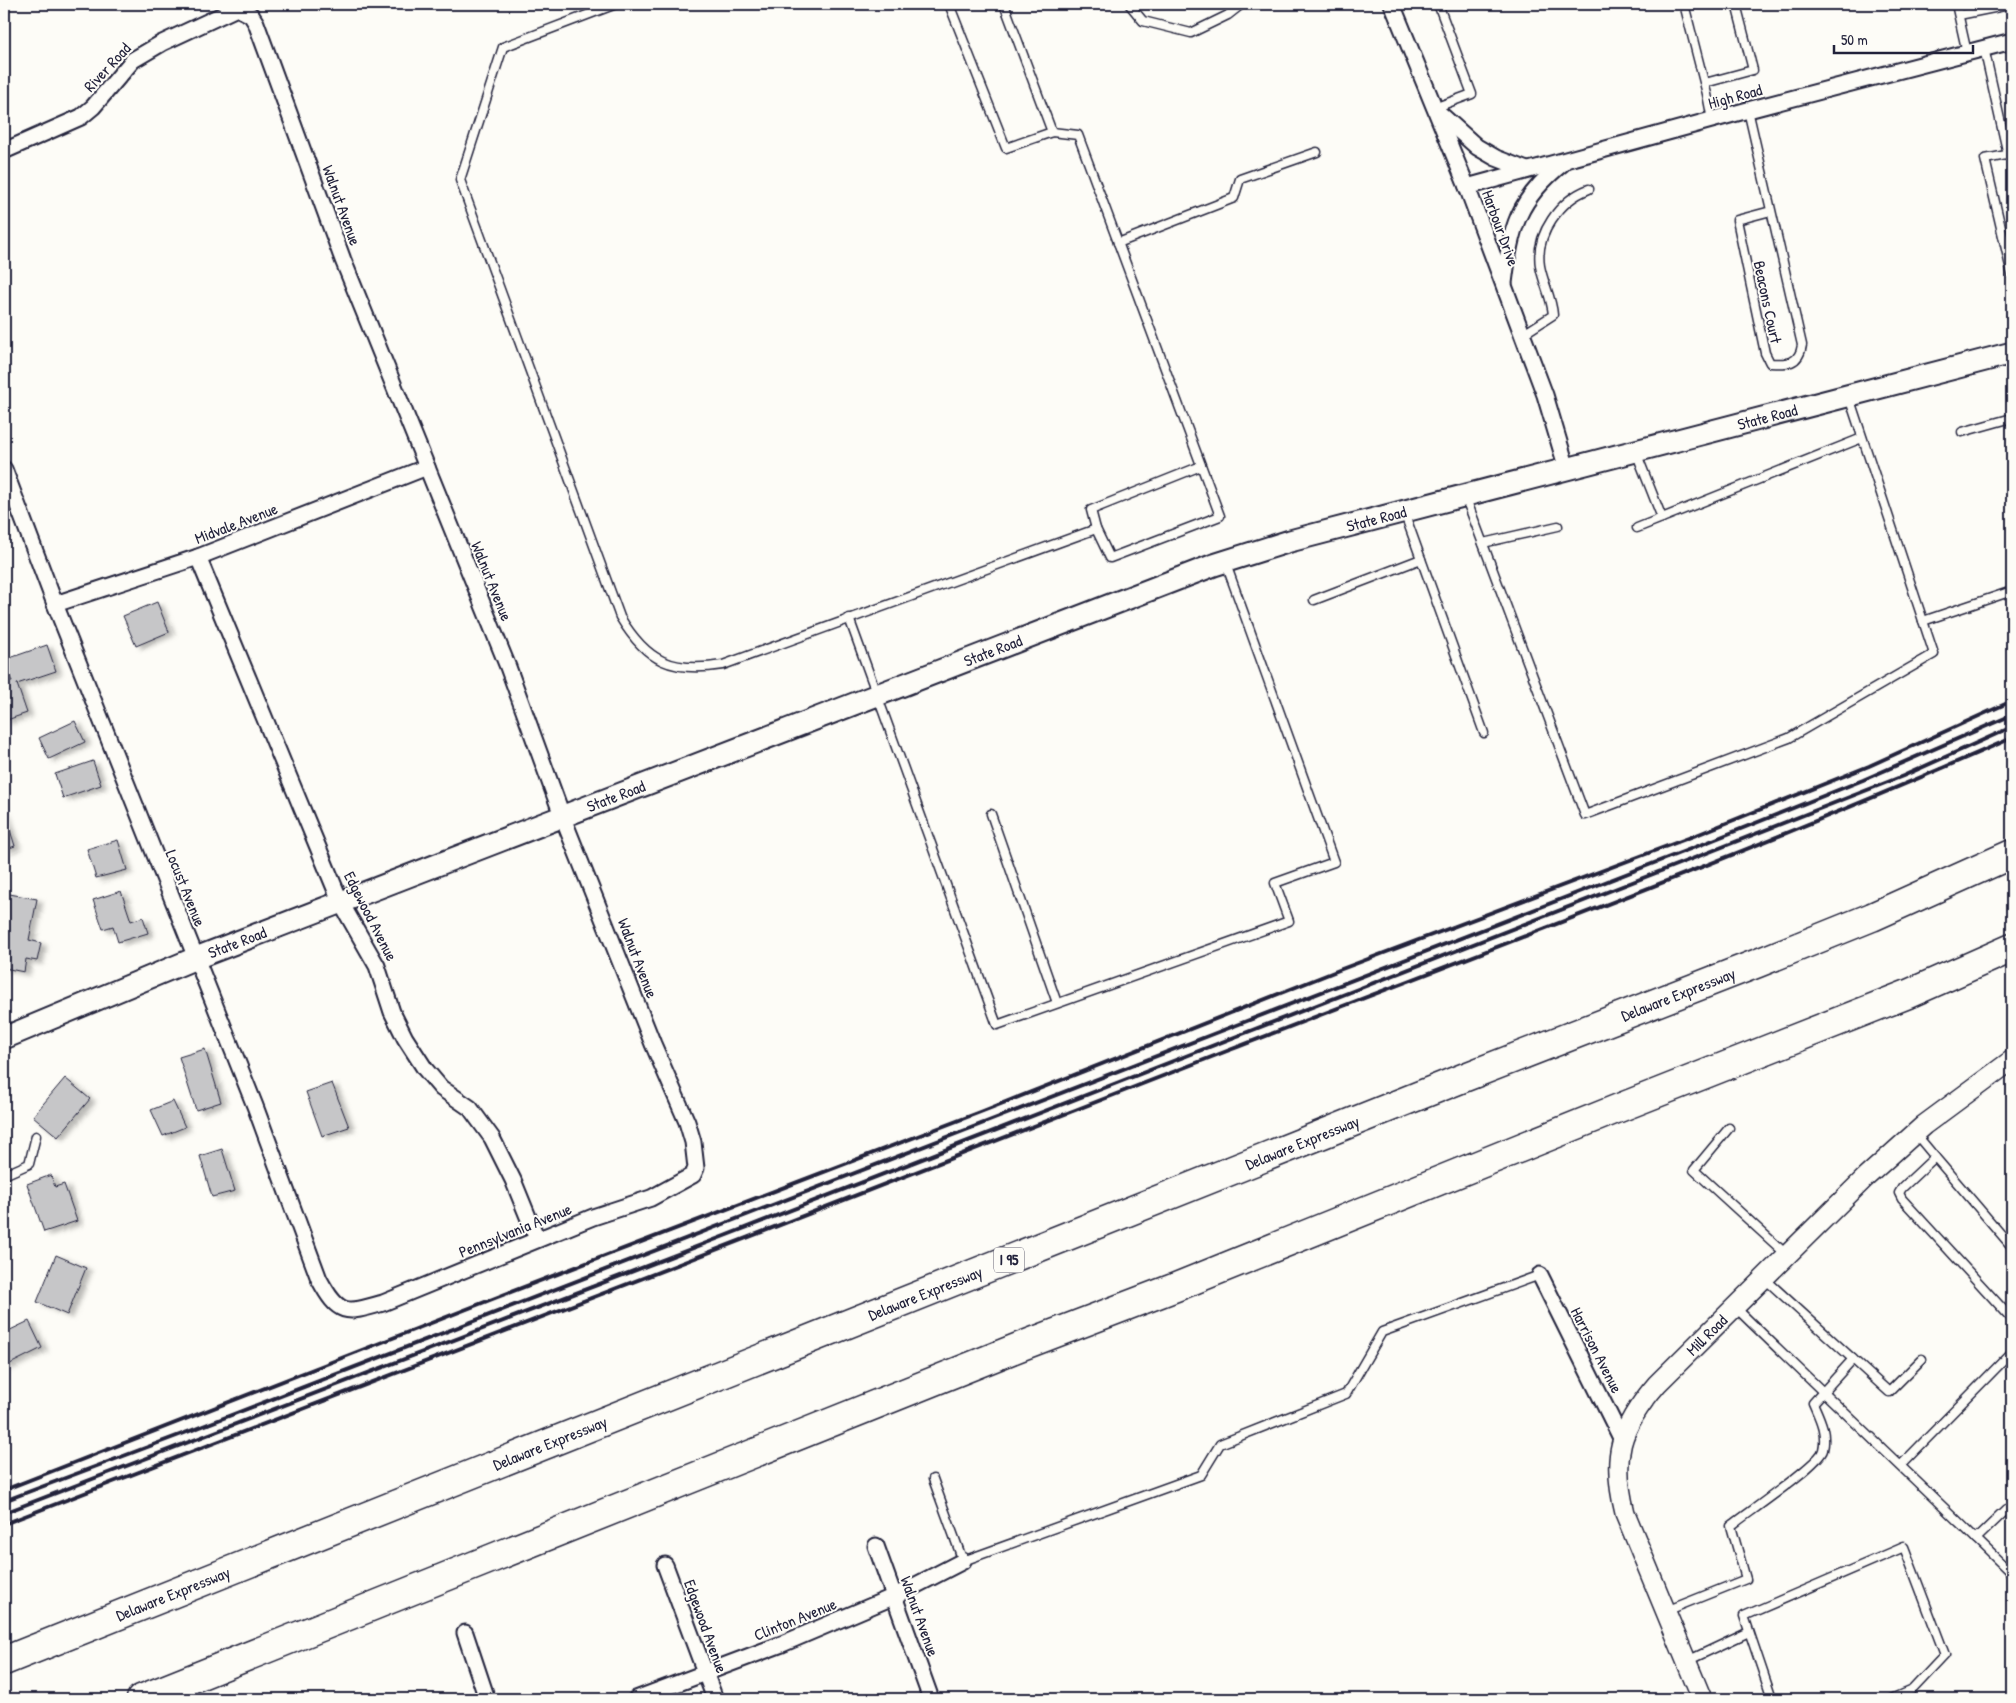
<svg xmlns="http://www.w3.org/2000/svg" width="2016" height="1703" viewBox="0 0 2016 1703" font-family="'Patrick Hand',sans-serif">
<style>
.building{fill:#c6c6c8;stroke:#22223b;filter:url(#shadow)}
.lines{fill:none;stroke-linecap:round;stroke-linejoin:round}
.service-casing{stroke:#22223b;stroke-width:11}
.minor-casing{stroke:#22223b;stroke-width:19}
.tertiary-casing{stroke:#22223b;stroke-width:22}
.secondary-casing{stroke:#22223b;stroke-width:25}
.motorway-casing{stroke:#22223b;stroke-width:31}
.service{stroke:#fdfcf7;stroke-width:8}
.minor{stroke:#fdfcf7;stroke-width:15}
.tertiary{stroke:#fdfcf7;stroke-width:19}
.secondary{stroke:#fdfcf7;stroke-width:21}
.motorway{stroke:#fdfcf7;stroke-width:28}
.rail{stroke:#22223b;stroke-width:4}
.labels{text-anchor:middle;stroke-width:4;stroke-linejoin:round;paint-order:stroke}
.shield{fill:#fdfcf7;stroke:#646373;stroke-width:1}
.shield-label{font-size:15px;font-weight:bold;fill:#22223b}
.street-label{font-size:16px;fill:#22223b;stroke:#fdfcf7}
</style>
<defs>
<filter id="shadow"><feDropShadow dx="5.5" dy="3" stdDeviation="2.5" flood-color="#0004"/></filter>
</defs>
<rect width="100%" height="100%" fill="#fdfcf7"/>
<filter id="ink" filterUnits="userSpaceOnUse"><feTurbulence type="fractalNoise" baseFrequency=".02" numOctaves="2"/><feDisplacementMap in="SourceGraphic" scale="10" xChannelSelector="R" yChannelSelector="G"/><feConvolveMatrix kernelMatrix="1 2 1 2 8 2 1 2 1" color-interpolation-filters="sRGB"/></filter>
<g filter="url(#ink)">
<g class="building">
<polygon points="157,602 169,632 136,646 123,616"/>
<polygon points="47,645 56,671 17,684 27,713 4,721 4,685 12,682 4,660"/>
<polygon points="75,721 85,742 49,759 39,738"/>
<polygon points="93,761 101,785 63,798 55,774"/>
<polygon points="4,811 15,846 4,850"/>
<polygon points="118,840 127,870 96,878 87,849"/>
<polygon points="121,891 131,921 143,917 148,933 118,942 113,926 103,929 93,900"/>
<polygon points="4,893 37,899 29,940 41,943 37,961 26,959 24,972 4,968 4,935 5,936 8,921 4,921"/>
<polygon points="205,1049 221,1102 196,1110 179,1057"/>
<polygon points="65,1078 90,1099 58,1137 33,1116"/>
<polygon points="332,1083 349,1127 322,1136 306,1092"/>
<polygon points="173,1101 185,1127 163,1136 151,1110"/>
<polygon points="222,1149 235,1191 212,1197 200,1156"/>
<polygon points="51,1175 55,1187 64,1184 77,1221 44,1232 27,1184"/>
<polygon points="56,1255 86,1268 67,1315 37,1302"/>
<polygon points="29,1321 42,1348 4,1367 4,1333"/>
</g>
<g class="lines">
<g class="service-casing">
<g id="service">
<path d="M616,4L503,47L460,180L620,617C647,662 672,673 723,665L1096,529L1110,558L1220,516L1078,135L1052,132L1006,148L949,4"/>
<polyline points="1004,4 1052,132"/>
<polyline points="1129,4 1143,21 1191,33 1228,15 1242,4"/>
<polyline points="1684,4 1707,94 1712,120"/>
<polyline points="1956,4 1967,53"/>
<polyline points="1959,15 2004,6 2004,4"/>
<polyline points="1984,48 2008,155"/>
<polyline points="1705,83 1753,70 1736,4"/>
<polyline points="1434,108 1472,94 1438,4"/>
<path d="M1748,110L1802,345C1799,365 1787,364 1770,363L1765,353L1737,220L1771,211"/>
<polyline points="2012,154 1985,159 2012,275"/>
<polyline points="1118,243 1234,198 1240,179 1317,152"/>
<path d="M1522,335L1553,315C1552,298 1543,283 1540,266C1535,234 1560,200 1589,189"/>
<polyline points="1962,432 2012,418"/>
<polyline points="1636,452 1662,518"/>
<polyline points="1465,496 1585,815 1789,738 1934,654 1849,397"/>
<polyline points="1404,512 1484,733"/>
<polyline points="1637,528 1862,438"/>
<polyline points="1096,529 1091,510 1201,466"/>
<polyline points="1483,543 1558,526"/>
<polyline points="1314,600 1421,559"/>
<polyline points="849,618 997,1025 1289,921 1275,883 1334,862 1226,564"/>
<polyline points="1923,621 2012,591"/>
<polyline points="991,814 1057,1003"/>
<polyline points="1729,1128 1694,1170 1787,1255"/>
<polyline points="1915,1133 1935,1157 1902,1188 1899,1193 1902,1199 2012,1319"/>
<polyline points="1935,1157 2012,1247"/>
<polyline points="4,1175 29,1164 36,1136"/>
<polyline points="1764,1278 1889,1392 1922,1359"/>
<path d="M1735,1307C1827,1397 1921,1484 2012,1574"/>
<polyline points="1901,1465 2012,1352"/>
<polyline points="933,1479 963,1561 1201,1475 1220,1444 1346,1394 1382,1332 1540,1275"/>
<polyline points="1976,1539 2006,1510 2012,1516"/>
<path d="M1666,1611L1746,1579L1731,1526C1746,1514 1820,1464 1823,1450C1827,1432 1820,1419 1813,1403L1853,1359"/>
<polyline points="1687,1661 1749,1632"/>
<polyline points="1772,1699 1744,1616 1904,1547 1945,1655 1912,1690 1891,1699"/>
</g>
</g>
<g class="minor-casing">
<g id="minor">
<polyline points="1392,4 1467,187 1545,395 1567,469"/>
<polyline points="1437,111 1477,147 1496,158 1527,170"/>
<path d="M4,151L81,117L93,107L133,60L162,43L237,8L251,15L256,23L343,260L508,667L563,818L653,1044L687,1122L693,1142L696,1168L693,1175L651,1198L593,1217L383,1303C345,1314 339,1316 319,1279L255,1106L55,604L4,469"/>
<polyline points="1467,187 1748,110 2012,41"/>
<path d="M1504,283C1511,227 1517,200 1563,163"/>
<polyline points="198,557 341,903 377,966 392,1012 405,1038 425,1069 441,1088 470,1108 492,1138 513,1180 537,1239"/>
<polyline points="55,604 198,557 427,467"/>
<polyline points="1540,1275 1622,1440"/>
<polyline points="876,1546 931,1699"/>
<polyline points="665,1565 715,1699"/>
<polyline points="465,1633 487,1699"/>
<polyline points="636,1699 782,1644 895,1596 963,1561"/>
</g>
</g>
<g class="tertiary-casing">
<g id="tertiary">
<path id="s1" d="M1702,1699L1625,1513C1611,1457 1619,1428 1657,1384L1865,1178L1924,1125L2012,1060"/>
</g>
</g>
<g class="secondary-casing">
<g id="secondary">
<path id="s2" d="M4,1038L196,958L1214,565L1290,541L2012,353"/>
</g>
</g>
<g class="motorway-casing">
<g id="motorway">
<path id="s3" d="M4,1661L1463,1078L1758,963L1872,917L2012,854"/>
<polyline points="141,1699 1019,1347 1176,1287 1619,1108 1908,994 2012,948"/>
</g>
</g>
<use href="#service" class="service"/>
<use href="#minor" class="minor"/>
<use href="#tertiary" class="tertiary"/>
<use href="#secondary" class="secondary"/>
<use href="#motorway" class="motorway"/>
<g class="rail">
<polyline points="4,1490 495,1298 983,1111 1339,970 1699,834 1869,766 2012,701"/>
<polyline points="4,1501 190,1431 1703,844 1863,780 2012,715"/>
<polyline points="4,1513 727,1235 1707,853 1903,776 2012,727"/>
<path d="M4,1524C412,1368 820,1210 1227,1051C1490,949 1754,851 2012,738"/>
</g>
</g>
</g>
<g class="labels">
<rect class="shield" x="994" y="1247.5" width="30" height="25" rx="4"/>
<g class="shield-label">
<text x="1009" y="1265">I 95</text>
</g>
<g class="street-label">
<text transform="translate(107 67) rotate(-47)" y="6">River Road</text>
<text transform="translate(1735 96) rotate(-15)" y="6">High Road</text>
<text transform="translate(342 205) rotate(70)" y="6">Walnut Avenue</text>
<text transform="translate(1501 228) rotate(70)" y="6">Harbour Drive</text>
<text transform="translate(1768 302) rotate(78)" y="6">Beacons Court</text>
<text dy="6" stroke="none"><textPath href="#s2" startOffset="1872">State Road</textPath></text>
<text dy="6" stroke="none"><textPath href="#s2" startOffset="1468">State Road</textPath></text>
<text transform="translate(236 523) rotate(-21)" y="6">Midvale Avenue</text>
<text transform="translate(492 581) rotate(68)" y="6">Walnut Avenue</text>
<text dy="6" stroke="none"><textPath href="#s2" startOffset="1062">State Road</textPath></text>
<text dy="6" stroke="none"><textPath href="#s2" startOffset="658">State Road</textPath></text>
<text transform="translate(186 888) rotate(68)" y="6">Locust Avenue</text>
<text transform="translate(371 916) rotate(63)" y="6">Edgewood Avenue</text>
<text dy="6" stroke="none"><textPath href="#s2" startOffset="252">State Road</textPath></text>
<text transform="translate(638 958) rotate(69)" y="6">Walnut Avenue</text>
<text dy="6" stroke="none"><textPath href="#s3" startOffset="1802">Delaware Expressway</textPath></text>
<text dy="6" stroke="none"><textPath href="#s3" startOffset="1398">Delaware Expressway</textPath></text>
<text transform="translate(515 1230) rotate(-22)" y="6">Pennsylvania Avenue</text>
<text dy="6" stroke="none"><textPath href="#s3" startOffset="992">Delaware Expressway</textPath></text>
<text dy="6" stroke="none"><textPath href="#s1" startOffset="411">Mill Road</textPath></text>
<text transform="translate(1597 1350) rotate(63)" y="6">Harrison Avenue</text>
<text dy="6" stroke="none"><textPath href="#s3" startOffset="588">Delaware Expressway</textPath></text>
<text dy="6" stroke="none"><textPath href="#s3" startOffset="182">Delaware Expressway</textPath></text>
<text transform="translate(920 1616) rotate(70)" y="6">Walnut Avenue</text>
<text transform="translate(795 1619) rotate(-22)" y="6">Clinton Avenue</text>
<text transform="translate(706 1626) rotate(70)" y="6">Edgewood Avenue</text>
</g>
</g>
<rect width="2016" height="1703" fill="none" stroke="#fdfcf7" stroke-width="20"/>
<rect x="10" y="10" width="1996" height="1683" fill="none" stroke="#22223b" stroke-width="2" filter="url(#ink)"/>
<path d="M1834 45v8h139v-8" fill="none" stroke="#22223b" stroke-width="2.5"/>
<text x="1841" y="45" font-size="15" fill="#22223b" stroke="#fdfcf7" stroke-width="4" paint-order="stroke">50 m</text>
</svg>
